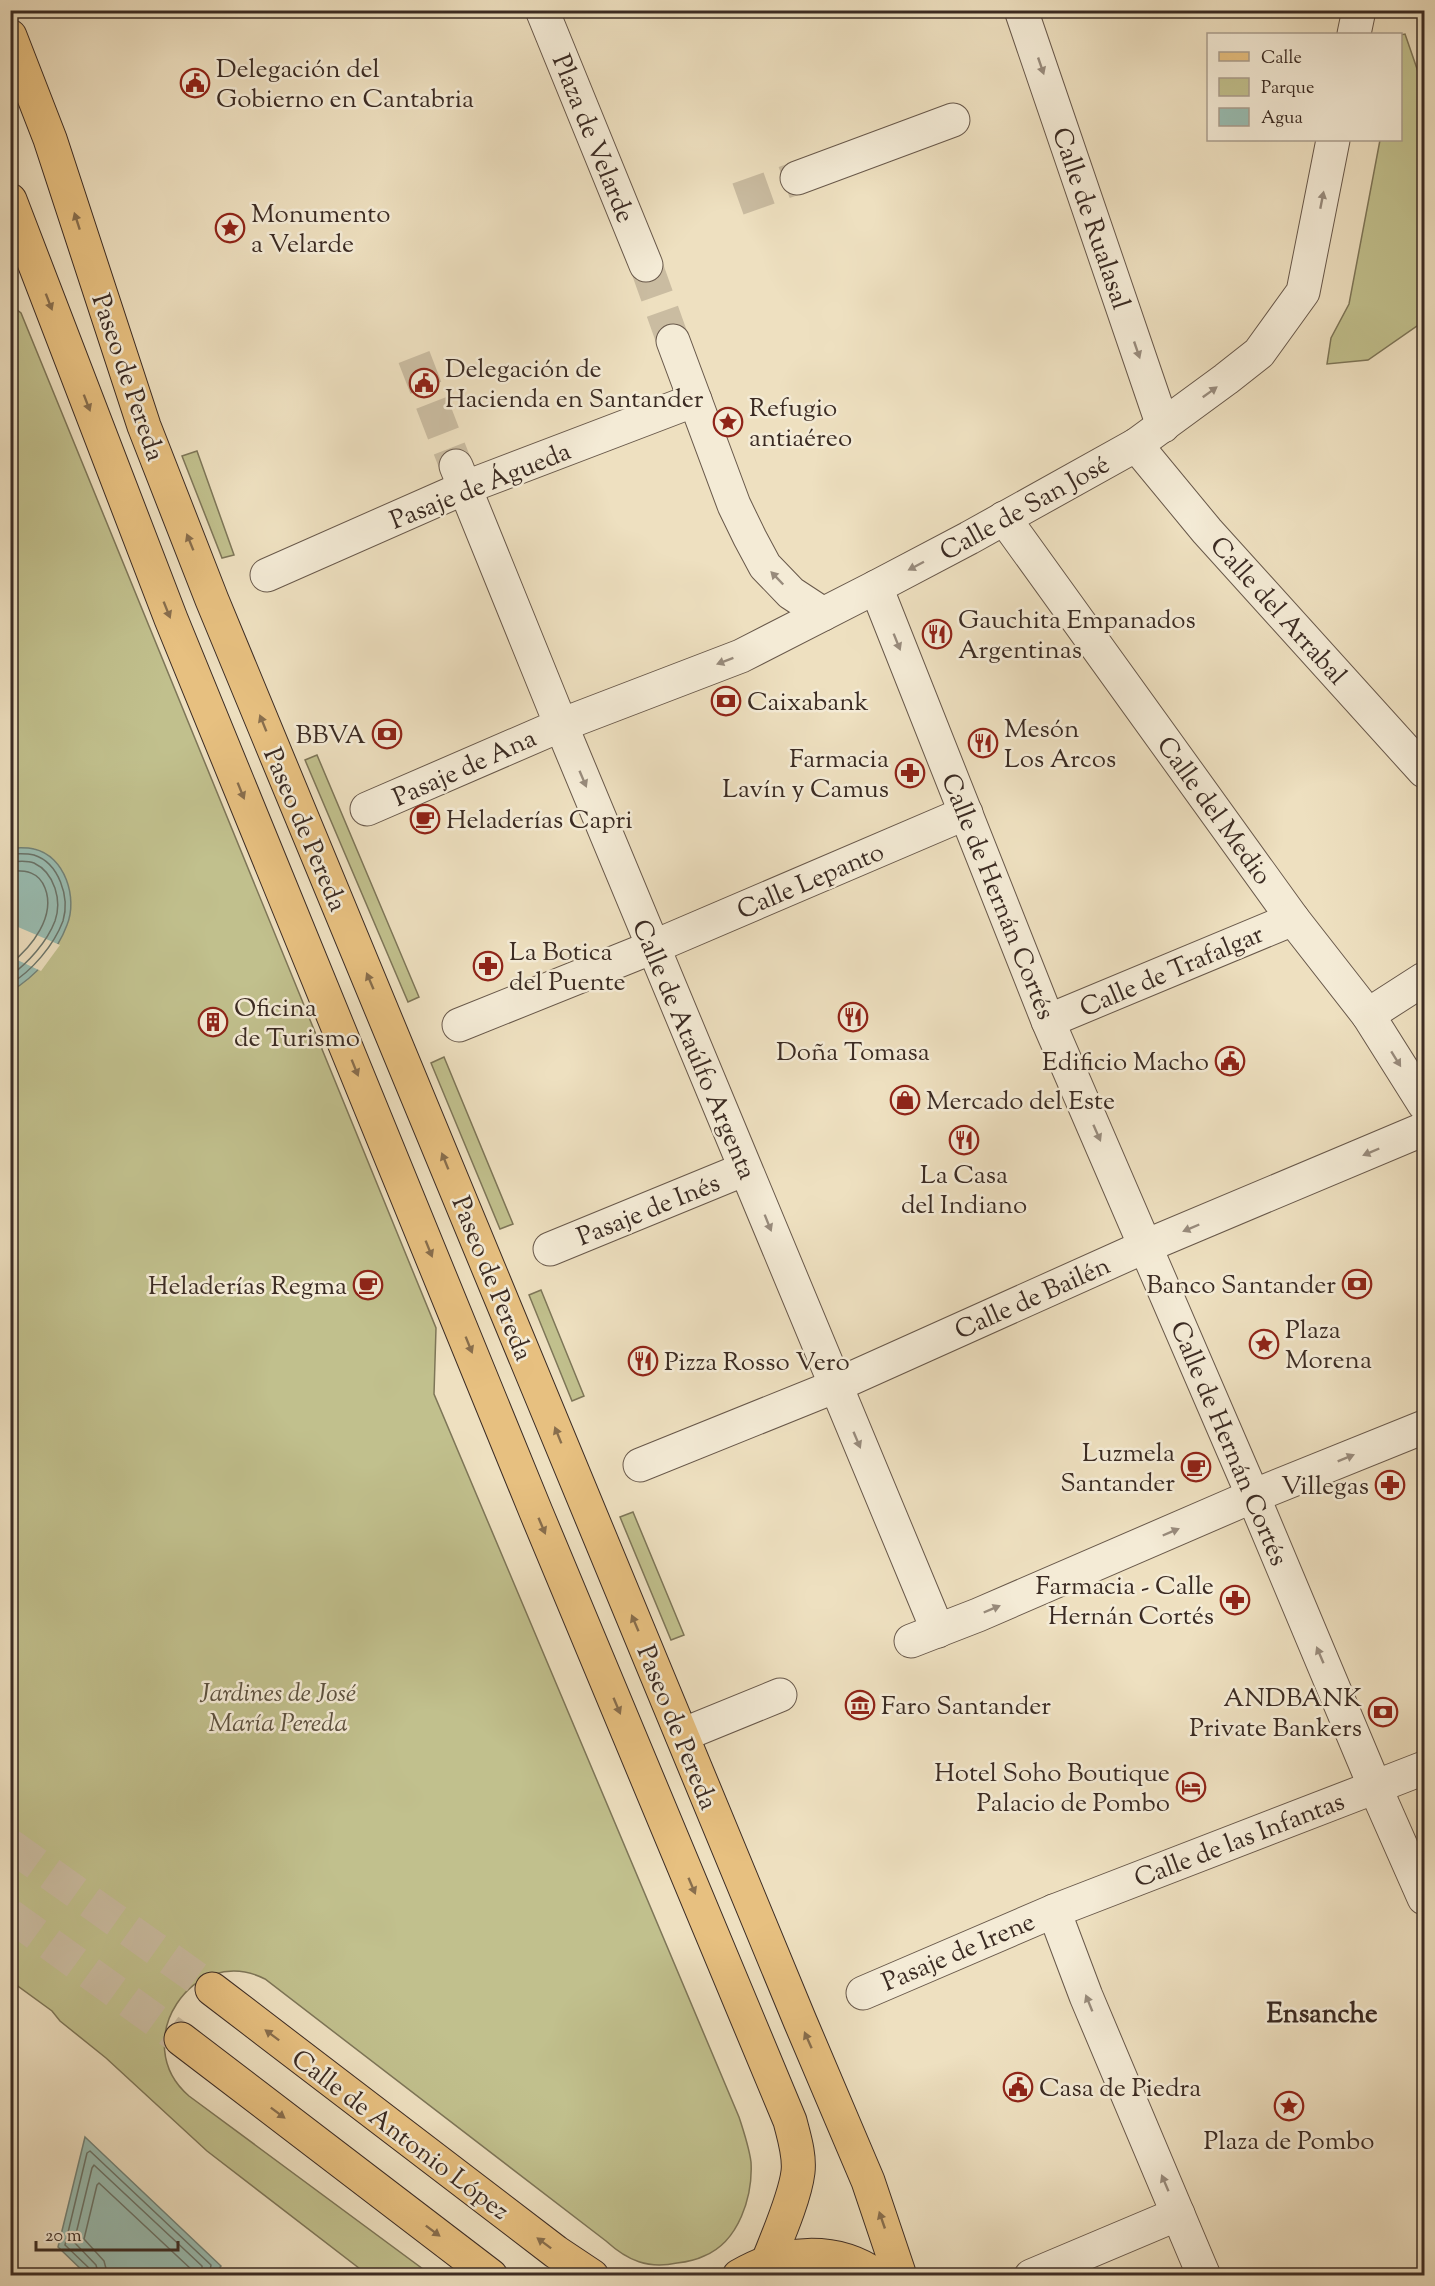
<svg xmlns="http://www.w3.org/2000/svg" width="1435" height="2286" viewBox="0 0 1435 2286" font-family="'Sorts Mill Goudy',serif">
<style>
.green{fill:#c1c08d;stroke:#7e7658;stroke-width:1.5}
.water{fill:#99bdb2;stroke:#738379;stroke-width:1.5}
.pier{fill:#eee0c0}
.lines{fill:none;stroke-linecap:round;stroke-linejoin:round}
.shore{stroke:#6a746a;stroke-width:1.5}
.pedestrian-tunnel{stroke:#cabca1;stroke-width:33;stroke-dasharray:33 16;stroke-linecap:butt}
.minor-tunnel{stroke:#cabca1;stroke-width:33;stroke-dasharray:33 16;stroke-linecap:butt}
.primary-tunnel{stroke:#cabca1;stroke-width:33;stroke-dasharray:33 16;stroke-linecap:butt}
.pedestrian-casing{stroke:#68584a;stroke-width:35}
.minor-casing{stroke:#68584a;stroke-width:35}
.primary-casing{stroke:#3b2b23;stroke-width:35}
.pedestrian{stroke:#f4ebd6;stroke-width:33}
.minor{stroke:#f4ebd6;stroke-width:33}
.primary{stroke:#e7c080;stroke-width:33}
.oneway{fill:#988b7c}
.oneway2{fill:#886e4d}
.labels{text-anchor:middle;stroke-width:5;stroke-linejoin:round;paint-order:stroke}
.poi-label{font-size:26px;fill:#3b2b23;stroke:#f4ebd6;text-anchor:start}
.street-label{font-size:26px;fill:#3b2b23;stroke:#f4ebd6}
.park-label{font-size:26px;font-style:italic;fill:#5c503e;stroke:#f4ebd6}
.neighbourhood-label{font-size:27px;font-weight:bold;fill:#3b2b23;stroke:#f4ebd6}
</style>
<rect width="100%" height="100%" fill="#eee0c0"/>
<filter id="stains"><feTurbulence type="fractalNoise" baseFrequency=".00333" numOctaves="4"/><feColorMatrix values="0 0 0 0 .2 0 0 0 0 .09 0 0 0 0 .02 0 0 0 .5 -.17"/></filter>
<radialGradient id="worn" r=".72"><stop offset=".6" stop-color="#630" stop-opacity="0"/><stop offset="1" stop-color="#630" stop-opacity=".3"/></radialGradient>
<g class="green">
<polygon points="1405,34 1424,89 1424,321 1368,360 1327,364 1331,338 1349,304 1380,140 1400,140 1400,35"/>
<path d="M11,305L21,313L436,1328L434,1394L739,2117C744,2132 749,2147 751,2162C753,2196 739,2242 704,2256C696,2260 686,2262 677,2263C648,2269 628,2261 606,2241L265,1979C193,1942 127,2043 189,2096L431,2275H368L207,2151L106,2058L60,2021L52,2011L11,1981Z"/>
<polygon points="197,451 234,555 222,558 182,456"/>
<polygon points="317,755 419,997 408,1002 305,760"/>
<polygon points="444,1057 513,1224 500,1229 431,1063"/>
<polygon points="541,1290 584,1396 572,1401 529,1295"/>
<polygon points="633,1512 684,1635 671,1640 620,1517"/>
</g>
<g class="water">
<path d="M11,848C18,848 26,847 34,849C65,856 78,898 67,925C57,952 35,977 11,991Z"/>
<polygon points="85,2137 221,2266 214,2275 87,2275 58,2247"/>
</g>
<polygon class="pier" points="11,924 60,945 41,971 11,957"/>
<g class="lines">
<g class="shore">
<path d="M10,854C18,854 26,853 34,855C59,863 70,897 63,921C54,945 32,971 10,984"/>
<path d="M10,862C18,861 27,860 34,863C55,873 62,901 55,921C47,942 28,963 10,976"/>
<path d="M10,871C26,870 39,872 45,888C56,916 32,947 10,964"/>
<polyline points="91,2276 90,2269 65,2245 87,2153 90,2151 211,2265 209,2276"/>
<polyline points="99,2276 96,2265 74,2242 92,2168 94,2165 202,2266 202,2276"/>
<polyline points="108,2276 104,2261 84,2239 97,2185 99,2183 192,2270 193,2276"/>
</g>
<g class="pedestrian-tunnel">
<polyline points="738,199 797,178"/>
<polyline points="414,357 456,466"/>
</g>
<polyline class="minor-tunnel" points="646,265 673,341"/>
<g class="primary-tunnel">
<polyline points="10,1845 212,1989"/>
<polyline points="10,1915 181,2039"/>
</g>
<g class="pedestrian-casing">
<g id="pedestrian">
<polyline points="797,178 953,120"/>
<polyline points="1136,445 1207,531 1424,771"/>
<polyline points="1004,518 1293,919 1368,1015"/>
<polyline points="267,575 464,488 695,400"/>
<polyline points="367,809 561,725 456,466"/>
<polyline points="1048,1021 1293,919"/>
<polyline points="459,1025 653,947 966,813"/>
<polyline points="550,1249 745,1169"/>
<polyline points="640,1465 821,1392 1146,1246"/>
<polyline points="863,1993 1054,1911 1375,1787 1424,1898"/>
<polyline points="1031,2276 1178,2214"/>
</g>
</g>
<g class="minor-casing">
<g id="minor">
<polyline points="542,10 646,265"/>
<polyline points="1021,10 1163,426"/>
<polyline points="1354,34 1359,10"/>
<polyline points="673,341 734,505 750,538 765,566 791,593 823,614"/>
<polyline points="876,587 1048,1021 1253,1496 1375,1787 1424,1768"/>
<polyline points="1424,979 1368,1015 1424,1104"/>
<polyline points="1146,1246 1424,1129"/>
<polyline points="938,1631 561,725 741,656 876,587 969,538 1136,445 1226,379 1259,353 1303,292 1333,140"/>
<polyline points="911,1641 978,1615 1253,1496 1424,1427"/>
<polyline points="682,1735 780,1695"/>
<polyline points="1054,1911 1086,1996 1204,2276"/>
</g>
</g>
<g class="primary-casing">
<g id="primary">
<polyline points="10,36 50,139 144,426 212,600 800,2021 868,2181 900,2276"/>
<path d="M10,200L171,619L536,1512L790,2121C794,2137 800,2155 798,2172C795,2197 778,2236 768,2261"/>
<polyline points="212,1989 556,2252 592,2276"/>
<polyline points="181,2039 491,2276"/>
<path d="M739,2276C781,2251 835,2246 877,2276"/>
</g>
</g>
<use href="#pedestrian" class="pedestrian"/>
<use href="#minor" class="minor"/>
<use href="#primary" class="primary"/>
</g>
<defs><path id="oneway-solid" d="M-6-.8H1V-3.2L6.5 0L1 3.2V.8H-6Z" transform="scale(1.5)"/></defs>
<g class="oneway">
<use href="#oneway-solid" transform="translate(1041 66) rotate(71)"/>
<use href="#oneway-solid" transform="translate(1322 200) rotate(-79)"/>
<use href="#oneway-solid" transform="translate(1137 350) rotate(71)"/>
<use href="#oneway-solid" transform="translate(1210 392) rotate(-36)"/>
<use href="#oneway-solid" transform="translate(916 566) rotate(152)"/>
<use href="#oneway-solid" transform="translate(777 578) rotate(-134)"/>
<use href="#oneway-solid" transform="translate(897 642) rotate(68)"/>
<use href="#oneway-solid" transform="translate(725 661) rotate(159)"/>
<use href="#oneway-solid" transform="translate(583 779) rotate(67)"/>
<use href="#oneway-solid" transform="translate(1396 1059) rotate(58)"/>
<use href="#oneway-solid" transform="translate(1097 1133) rotate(66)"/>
<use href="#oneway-solid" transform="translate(1371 1152) rotate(157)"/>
<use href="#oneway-solid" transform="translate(768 1223) rotate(68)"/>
<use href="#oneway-solid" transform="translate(1191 1228) rotate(157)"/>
<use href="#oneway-solid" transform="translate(857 1440) rotate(67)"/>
<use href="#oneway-solid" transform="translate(1346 1458) rotate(-22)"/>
<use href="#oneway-solid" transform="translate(1171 1532) rotate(-23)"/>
<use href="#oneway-solid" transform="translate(992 1609) rotate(-23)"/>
<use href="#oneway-solid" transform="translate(1320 1655) rotate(-113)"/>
<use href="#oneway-solid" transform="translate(1089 2003) rotate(-112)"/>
<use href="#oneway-solid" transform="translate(1165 2183) rotate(-113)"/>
</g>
<g class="oneway2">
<use href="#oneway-solid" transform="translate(77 221) rotate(-108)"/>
<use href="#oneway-solid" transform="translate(49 302) rotate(69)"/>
<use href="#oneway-solid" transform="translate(87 403) rotate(69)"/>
<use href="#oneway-solid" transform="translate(190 542) rotate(-112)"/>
<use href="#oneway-solid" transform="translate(167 610) rotate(68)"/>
<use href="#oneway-solid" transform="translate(263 723) rotate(-112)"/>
<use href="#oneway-solid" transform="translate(241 791) rotate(68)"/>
<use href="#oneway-solid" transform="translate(370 981) rotate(-113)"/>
<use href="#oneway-solid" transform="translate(355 1068) rotate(68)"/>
<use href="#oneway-solid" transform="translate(445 1161) rotate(-112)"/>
<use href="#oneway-solid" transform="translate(429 1249) rotate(68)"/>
<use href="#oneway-solid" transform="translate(469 1345) rotate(68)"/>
<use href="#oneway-solid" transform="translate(558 1435) rotate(-112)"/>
<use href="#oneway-solid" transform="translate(542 1526) rotate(67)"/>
<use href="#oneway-solid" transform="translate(635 1623) rotate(-113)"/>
<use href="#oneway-solid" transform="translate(617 1706) rotate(67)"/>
<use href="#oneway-solid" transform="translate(692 1886) rotate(67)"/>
<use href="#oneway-solid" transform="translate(272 2035) rotate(-143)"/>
<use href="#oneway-solid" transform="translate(808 2040) rotate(-114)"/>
<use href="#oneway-solid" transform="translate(278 2113) rotate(37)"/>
<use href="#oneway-solid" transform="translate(882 2220) rotate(-109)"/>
<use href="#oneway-solid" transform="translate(433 2231) rotate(37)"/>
<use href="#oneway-solid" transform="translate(544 2243) rotate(-143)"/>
</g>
<defs>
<g id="civic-ring" transform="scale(1.5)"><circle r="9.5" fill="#f4ebd6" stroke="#8f2418" stroke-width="1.5"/><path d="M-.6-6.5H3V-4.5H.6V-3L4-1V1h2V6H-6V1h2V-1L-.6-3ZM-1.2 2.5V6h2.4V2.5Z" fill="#8f2418"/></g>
<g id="sight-ring" transform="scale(1.5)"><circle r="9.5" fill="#f4ebd6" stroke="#8f2418" stroke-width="1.5"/><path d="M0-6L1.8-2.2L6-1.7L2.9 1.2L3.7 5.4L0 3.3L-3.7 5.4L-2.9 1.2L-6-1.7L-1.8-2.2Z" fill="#8f2418"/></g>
<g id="restaurant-ring" transform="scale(1.5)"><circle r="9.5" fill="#f4ebd6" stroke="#8f2418" stroke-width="1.5"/><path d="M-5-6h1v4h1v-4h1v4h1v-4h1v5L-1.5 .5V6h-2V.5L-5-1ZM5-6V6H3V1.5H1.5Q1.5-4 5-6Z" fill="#8f2418"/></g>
<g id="bank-ring" transform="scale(1.5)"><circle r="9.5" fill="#f4ebd6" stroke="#8f2418" stroke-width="1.5"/><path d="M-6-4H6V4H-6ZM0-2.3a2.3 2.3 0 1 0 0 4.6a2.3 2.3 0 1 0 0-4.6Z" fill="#8f2418"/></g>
<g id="pharmacy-ring" transform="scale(1.5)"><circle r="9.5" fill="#f4ebd6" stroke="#8f2418" stroke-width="1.5"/><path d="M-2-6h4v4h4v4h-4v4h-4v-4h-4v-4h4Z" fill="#8f2418"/></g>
<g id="cafe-ring" transform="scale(1.5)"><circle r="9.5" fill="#f4ebd6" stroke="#8f2418" stroke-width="1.5"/><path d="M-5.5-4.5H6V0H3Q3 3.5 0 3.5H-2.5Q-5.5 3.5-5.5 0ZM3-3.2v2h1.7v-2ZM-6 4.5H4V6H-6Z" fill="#8f2418"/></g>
<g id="building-ring" transform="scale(1.5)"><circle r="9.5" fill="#f4ebd6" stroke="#8f2418" stroke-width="1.5"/><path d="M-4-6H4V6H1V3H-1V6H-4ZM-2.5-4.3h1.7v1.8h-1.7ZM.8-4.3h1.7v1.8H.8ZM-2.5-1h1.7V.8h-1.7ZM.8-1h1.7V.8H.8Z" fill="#8f2418"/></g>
<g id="shop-ring" transform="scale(1.5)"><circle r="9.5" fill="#f4ebd6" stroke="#8f2418" stroke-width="1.5"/><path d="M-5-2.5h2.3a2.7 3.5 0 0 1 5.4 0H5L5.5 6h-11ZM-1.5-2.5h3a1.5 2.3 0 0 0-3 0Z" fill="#8f2418"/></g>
<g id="museum-ring" transform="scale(1.5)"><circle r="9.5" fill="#f4ebd6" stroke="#8f2418" stroke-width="1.5"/><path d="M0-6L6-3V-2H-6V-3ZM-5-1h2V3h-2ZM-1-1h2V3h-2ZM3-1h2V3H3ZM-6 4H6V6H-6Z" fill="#8f2418"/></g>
<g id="hotel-ring" transform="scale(1.5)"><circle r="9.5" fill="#f4ebd6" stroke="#8f2418" stroke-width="1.5"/><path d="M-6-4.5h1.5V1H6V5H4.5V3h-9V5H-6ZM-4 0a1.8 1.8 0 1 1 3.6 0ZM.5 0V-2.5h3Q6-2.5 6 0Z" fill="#8f2418"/></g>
</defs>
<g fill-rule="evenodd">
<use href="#civic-ring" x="195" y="83"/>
<use href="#sight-ring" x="230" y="228"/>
<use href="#civic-ring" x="424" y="383"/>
<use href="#sight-ring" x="728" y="422"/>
<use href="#restaurant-ring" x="937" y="634"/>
<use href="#bank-ring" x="726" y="701"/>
<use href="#bank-ring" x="387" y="734"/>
<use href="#restaurant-ring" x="983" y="743"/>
<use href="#pharmacy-ring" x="910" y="773"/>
<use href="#cafe-ring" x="425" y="819"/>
<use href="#pharmacy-ring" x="488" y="966"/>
<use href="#restaurant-ring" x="853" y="1017"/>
<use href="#building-ring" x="213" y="1022"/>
<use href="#civic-ring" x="1230" y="1061"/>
<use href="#shop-ring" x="905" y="1100"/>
<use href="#restaurant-ring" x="964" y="1140"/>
<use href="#bank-ring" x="1357" y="1284"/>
<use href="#cafe-ring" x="368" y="1285"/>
<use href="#sight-ring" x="1264" y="1344"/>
<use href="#restaurant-ring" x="643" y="1361"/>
<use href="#cafe-ring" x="1196" y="1467"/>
<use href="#pharmacy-ring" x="1390" y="1485"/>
<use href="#pharmacy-ring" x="1235" y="1600"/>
<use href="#museum-ring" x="860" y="1705"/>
<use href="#bank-ring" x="1383" y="1712"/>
<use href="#hotel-ring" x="1191" y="1787"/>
<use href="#civic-ring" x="1018" y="2087"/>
<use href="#sight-ring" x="1289" y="2106"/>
</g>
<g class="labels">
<g class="poi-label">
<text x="216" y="77">Delegación del<tspan x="216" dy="30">Gobierno en Cantabria</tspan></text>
<text x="251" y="222">Monumento<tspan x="251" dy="30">a Velarde</tspan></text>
<text x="445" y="377">Delegación de<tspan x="445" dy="30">Hacienda en Santander</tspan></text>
<text x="749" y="416">Refugio<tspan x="749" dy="30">antiaéreo</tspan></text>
<text x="958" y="628">Gauchita Empanados<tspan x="958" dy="30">Argentinas</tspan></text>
<text x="747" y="710">Caixabank</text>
<text x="1004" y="737">Mesón<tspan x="1004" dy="30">Los Arcos</tspan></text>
<text x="366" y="743" text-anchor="end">BBVA</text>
<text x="889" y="767" text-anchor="end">Farmacia<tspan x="889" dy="30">Lavín y Camus</tspan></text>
<text x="446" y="828">Heladerías Capri</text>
<text x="509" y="960">La Botica<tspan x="509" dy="30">del Puente</tspan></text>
<text x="234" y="1016">Oficina<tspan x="234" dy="30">de Turismo</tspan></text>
<text x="853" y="1060" text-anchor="middle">Doña Tomasa</text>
<text x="1209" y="1070" text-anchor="end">Edificio Macho</text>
<text x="926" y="1109">Mercado del Este</text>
<text x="964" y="1183" text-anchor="middle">La Casa<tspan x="964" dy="30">del Indiano</tspan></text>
<text x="1336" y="1293" text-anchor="end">Banco Santander</text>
<text x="347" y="1294" text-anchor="end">Heladerías Regma</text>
<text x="1285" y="1338">Plaza<tspan x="1285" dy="30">Morena</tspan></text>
<text x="664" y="1370">Pizza Rosso Vero</text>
<text x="1175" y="1461" text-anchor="end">Luzmela<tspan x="1175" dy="30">Santander</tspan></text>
<text x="1369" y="1494" text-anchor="end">Villegas</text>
<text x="1214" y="1594" text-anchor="end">Farmacia - Calle<tspan x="1214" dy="30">Hernán Cortés</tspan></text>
<text x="1362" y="1706" text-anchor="end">ANDBANK<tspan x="1362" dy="30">Private Bankers</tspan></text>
<text x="881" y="1714">Faro Santander</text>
<text x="1170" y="1781" text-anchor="end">Hotel Soho Boutique<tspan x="1170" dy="30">Palacio de Pombo</tspan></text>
<text x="1039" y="2096">Casa de Piedra</text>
<text x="1289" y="2149" text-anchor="middle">Plaza de Pombo</text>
</g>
<g class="street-label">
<text transform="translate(594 138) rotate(68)" y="9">Plaza de Velarde</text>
<text transform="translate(1092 218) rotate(71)" y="9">Calle de Rualasal</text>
<text transform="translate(129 377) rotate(71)" y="9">Paseo de Pereda</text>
<text transform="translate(480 485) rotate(-22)" y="9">Pasaje de Águeda</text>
<text transform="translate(1024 507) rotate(-29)" y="9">Calle de San José</text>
<text transform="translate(1279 610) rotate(48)" y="9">Calle del Arrabal</text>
<text transform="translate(464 767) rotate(-24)" y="9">Pasaje de Ana</text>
<text transform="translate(1215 810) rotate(54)" y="9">Calle del Medio</text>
<text transform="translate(306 829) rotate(67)" y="9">Paseo de Pereda</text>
<text transform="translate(810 880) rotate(-23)" y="9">Calle Lepanto</text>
<text transform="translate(999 896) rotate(68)" y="9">Calle de Hernán Cortés</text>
<text transform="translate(1171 970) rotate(-23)" y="9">Calle de Trafalgar</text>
<text transform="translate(695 1049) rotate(67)" y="9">Calle de Ataúlfo Argenta</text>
<text transform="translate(648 1209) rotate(-22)" y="9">Pasaje de Inés</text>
<text transform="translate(493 1278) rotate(68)" y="9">Paseo de Pereda</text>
<text transform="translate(1032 1297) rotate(-24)" y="9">Calle de Bailén</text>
<text transform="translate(1230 1443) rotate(67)" y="9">Calle de Hernán Cortés</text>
<text transform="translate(678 1727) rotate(68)" y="9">Paseo de Pereda</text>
<text transform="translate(1239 1839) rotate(-21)" y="9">Calle de las Infantas</text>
<text transform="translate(958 1951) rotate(-23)" y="9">Pasaje de Irene</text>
<text transform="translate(401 2134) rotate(37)" y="9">Calle de Antonio López</text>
</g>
<g class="park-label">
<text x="278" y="1701">Jardines de José<tspan x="278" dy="30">María Pereda</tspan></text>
</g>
<g class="neighbourhood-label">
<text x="1322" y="2022">Ensanche</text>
</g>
</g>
<rect width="1435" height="2286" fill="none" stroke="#eee0c0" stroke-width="36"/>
<rect x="12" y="12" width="1411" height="2262" fill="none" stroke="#3b2b23" stroke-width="3"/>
<rect x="18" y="18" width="1399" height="2250" fill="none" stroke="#3b2b23" stroke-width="1.5"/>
<rect x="1207" y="33" width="195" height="108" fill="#f4ebd6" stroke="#aa9e8e" stroke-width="1.5"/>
<rect x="1219" y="52" width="30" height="9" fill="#e7c080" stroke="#aa9e8e" stroke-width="1.5"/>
<text x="1261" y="63" font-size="18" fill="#3b2b23">Calle</text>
<rect x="1219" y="78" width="30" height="18" fill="#c1c08d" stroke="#aa9e8e" stroke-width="1.5"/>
<text x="1261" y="93" font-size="18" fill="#3b2b23">Parque</text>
<rect x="1219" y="108" width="30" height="18" fill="#99bdb2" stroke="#aa9e8e" stroke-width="1.5"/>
<text x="1261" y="123" font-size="18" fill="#3b2b23">Agua</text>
<path d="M36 2241v9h142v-9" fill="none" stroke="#3b2b23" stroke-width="3"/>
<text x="45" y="2241" font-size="18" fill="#3b2b23" stroke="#f4ebd6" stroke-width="4.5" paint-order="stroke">20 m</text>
<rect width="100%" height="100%" filter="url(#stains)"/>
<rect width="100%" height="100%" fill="url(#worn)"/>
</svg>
